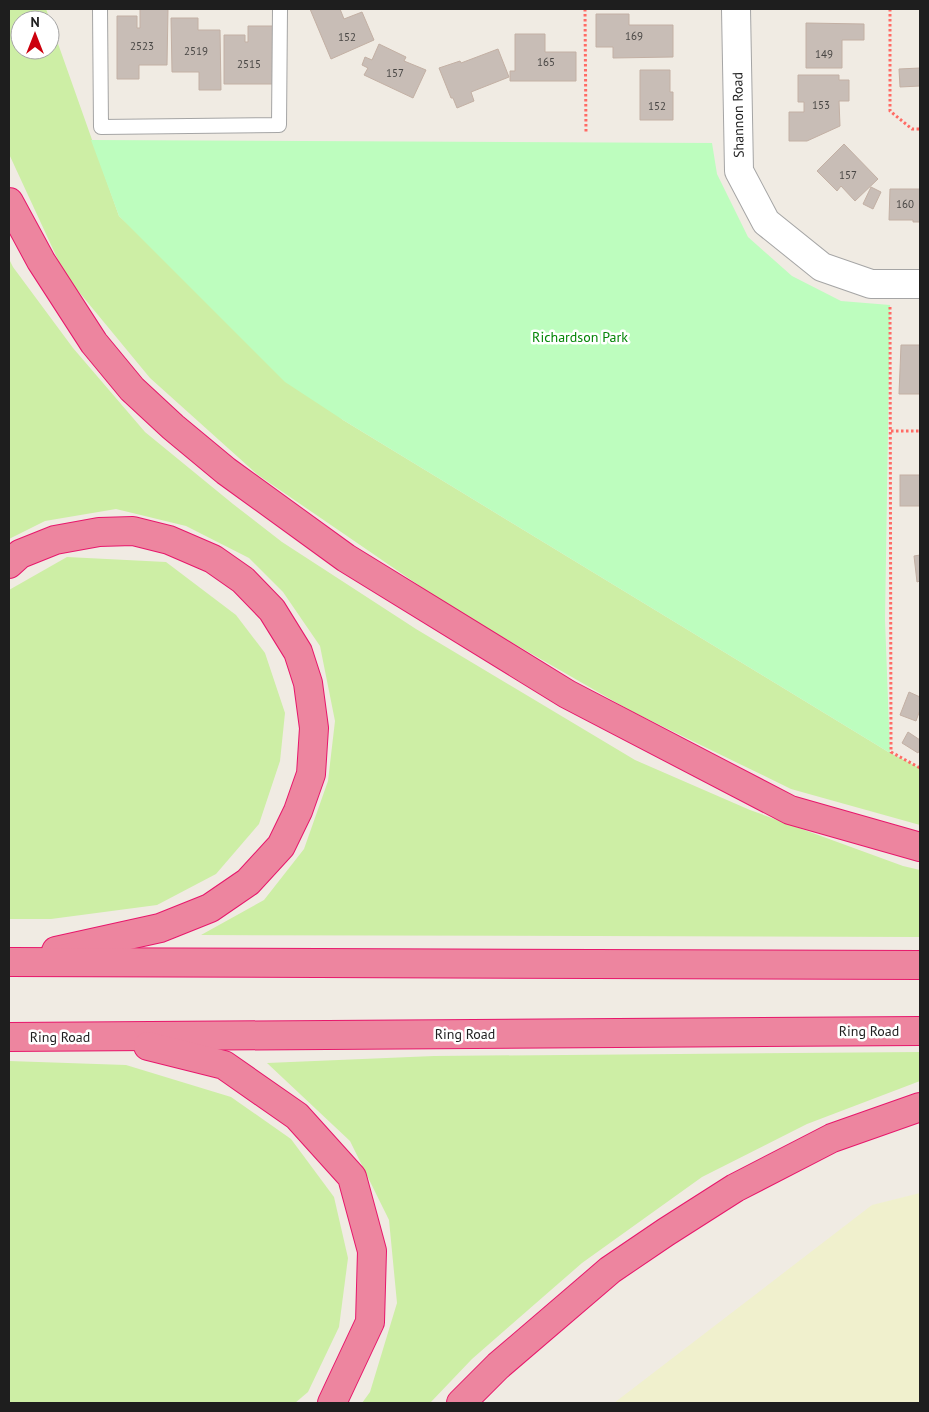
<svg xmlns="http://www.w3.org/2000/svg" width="929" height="1412" viewBox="0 0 929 1412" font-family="'PT Sans',sans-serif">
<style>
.farmland{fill:#f0f0cd}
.grass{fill:#cdeea5}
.park{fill:#bdfdbe}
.building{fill:#c8bdb6;stroke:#c3b0a4}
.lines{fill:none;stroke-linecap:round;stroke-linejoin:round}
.lane-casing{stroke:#a5a5a5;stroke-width:16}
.street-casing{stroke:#a5a5a5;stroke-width:30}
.highway-casing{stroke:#e7176b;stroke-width:30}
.path{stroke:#ff6b65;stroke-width:3;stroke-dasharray:2.5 2.5;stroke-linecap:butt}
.lane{stroke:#fff;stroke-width:14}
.street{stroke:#fff;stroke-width:28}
.highway{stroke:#ed859f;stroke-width:28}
.labels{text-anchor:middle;stroke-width:5;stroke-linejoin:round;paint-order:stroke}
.number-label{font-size:11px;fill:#484644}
.street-label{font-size:14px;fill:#1e1e1e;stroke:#fff}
.park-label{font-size:14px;fill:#038506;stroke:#fff}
</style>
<rect width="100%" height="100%" fill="#f0ebe3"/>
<polygon class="farmland" points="920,1193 920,1403 614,1403 872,1205"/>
<g class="grass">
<polygon points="9,9 46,9 50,20 20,20 20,50 50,50 50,21 119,216 343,420 890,753 920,768 920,825 791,789 631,711 452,608 258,475 150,378 65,275 9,154"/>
<polygon points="9,259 13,267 73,348 145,432 233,504 282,542 416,629 635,760 750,810 903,866 920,870 920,937 201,935 264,900 304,849 328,781 335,721 320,646 283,592 249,558 186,526 116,509 45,521 9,539"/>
<polygon points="67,557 166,562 236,615 265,653 285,713 280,761 259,824 216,874 157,905 51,919 9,919 9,590"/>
<polygon points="920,1052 920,1081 807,1124 702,1177 582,1263 472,1359 430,1403 362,1403 370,1392 397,1303 389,1220 350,1141 267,1063 434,1056"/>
<polygon points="9,1061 126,1065 231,1097 291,1139 334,1197 348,1258 339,1327 308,1392 295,1403 9,1403"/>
</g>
<polygon class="park" points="91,140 712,143 717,174 748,237 792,276 841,301 890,305 885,620 890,753 343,420 285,382 119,216"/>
<g class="building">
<polygon points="140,9 168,9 167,65 139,65 139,79 117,79 117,16 137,16 137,28 140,28"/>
<polygon points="310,9 340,9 344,19 362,12 374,40 331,59"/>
<polygon points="596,14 629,14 629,25 673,25 673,57 613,58 613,47 596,47"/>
<polygon points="171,18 198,18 198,30 220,30 221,90 199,90 199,72 172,72"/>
<polygon points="806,23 864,24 864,40 842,40 842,68 806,68"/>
<polygon points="248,26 274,26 273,84 224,84 224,35 245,35 245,42 248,42"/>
<polygon points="515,34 545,34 545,52 576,52 576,81 510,81 510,71 515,71"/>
<polygon points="379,44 406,57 404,61 426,70 413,98 364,75 368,68 362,65 365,57 372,60"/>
<polygon points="498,49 509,77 471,92 474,101 457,108 453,98 451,98 439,68 460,61 461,63"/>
<polygon points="920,68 920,86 900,87 899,69"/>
<polygon points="640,70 670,70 670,92 673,92 673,120 640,120"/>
<polygon points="798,75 839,75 839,80 849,80 849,101 839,101 840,126 807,141 789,141 789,112 804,112 804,102 798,102"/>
<polygon points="844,144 878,179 855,201 841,186 837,191 817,171"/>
<polygon points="871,187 881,192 873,209 863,204"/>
<polygon points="890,189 920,189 920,222 913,222 913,220 889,220"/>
<polygon points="901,345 920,345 920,394 899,394"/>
<rect x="900" y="475" width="20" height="31"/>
<polygon points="920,555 920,581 917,582 914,556"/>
<polygon points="909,692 920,697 920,710 916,721 900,715"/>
<polygon points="908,732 920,740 920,749 918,753 902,743"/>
</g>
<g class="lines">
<g class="lane-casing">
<polyline id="lane" points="100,9 101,127 279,125 280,9"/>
</g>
<g class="street-casing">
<polyline id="street" points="736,9 739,171 766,222 822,267 871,284 920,284"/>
</g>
<g class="highway-casing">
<g id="highway">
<polyline points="9,202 41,261 94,343 132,389 173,427 226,471 346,558 567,694 790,810 920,847"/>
<polyline points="9,564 20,554 55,540 99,532 133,531 169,540 213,559 243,580 272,610 298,652 308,683 314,728 311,774 298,811 281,846 248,882 210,908 160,928 56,951"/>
<polyline points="9,962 920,965"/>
<polyline points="9,1037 920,1031"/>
<polyline points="148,1046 224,1065 297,1116 352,1177 372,1251 370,1322 332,1403"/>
<polyline points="461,1403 498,1366 610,1270 666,1232 735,1188 832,1138 920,1107"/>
</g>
</g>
<g class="path">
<polyline points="585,9 586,134"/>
<polyline points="890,9 890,111 912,129 920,129"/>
<polyline points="890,307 891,752 920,768"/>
<polyline points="891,431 920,431"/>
</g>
<use href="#lane" class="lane"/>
<use href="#street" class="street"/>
<use href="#highway" class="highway"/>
</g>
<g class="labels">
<g class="number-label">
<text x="634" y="40">169</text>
<text x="347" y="41">152</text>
<text x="142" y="50">2523</text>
<text x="196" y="55">2519</text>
<text x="824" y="58">149</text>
<text x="546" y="66">165</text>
<text x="249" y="68">2515</text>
<text x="395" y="77">157</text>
<text x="821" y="109">153</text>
<text x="657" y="110">152</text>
<text x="848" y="179">157</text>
<text x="905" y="208">160</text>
</g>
<g class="street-label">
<text transform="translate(738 115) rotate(-91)" y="5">Shannon Road</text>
<text x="869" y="1036">Ring Road</text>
<text x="465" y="1039">Ring Road</text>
<text x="60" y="1042">Ring Road</text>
</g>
<g class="park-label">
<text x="580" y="342">Richardson Park</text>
</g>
</g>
<rect width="929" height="1412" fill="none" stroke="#1e1e1e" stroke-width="20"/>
<g transform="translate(35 35)"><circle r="24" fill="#ffffff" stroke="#a5a5a5"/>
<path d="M0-4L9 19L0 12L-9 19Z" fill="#cc000d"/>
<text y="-8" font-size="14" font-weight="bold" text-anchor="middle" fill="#1e1e1e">N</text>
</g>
</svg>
